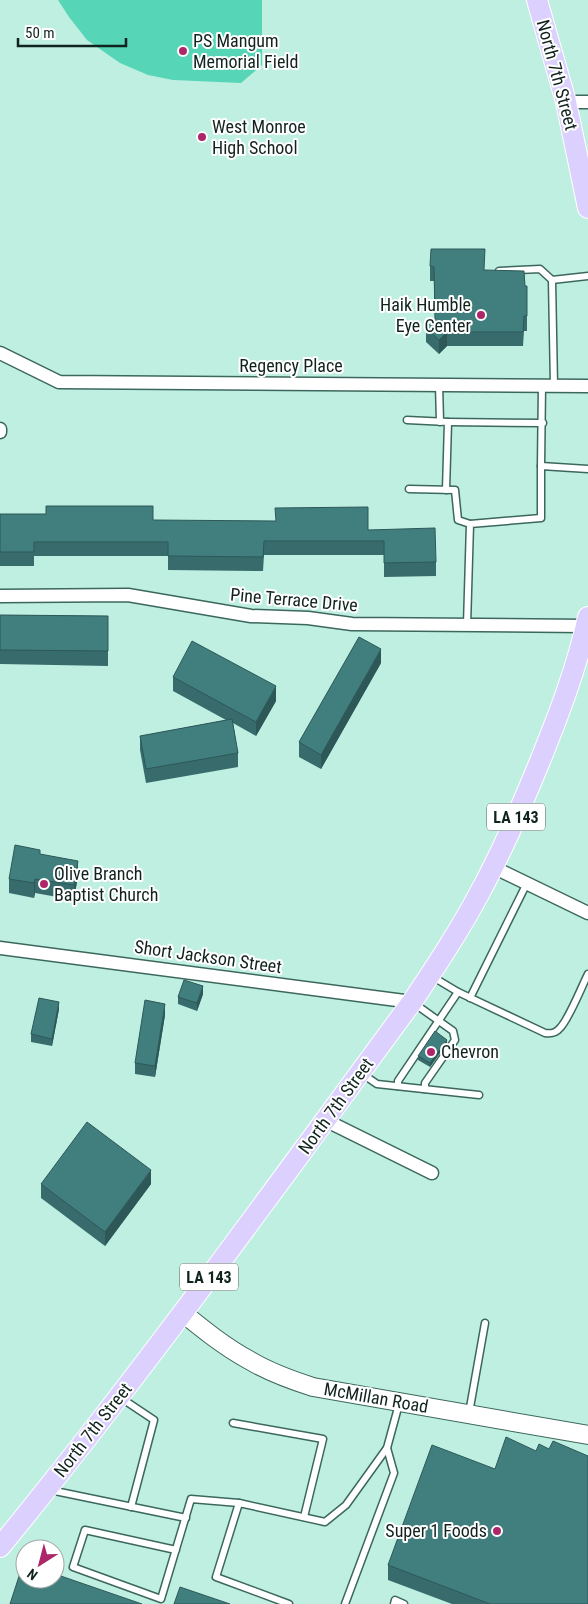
<svg xmlns="http://www.w3.org/2000/svg" width="588" height="1604" viewBox="0 0 588 1604" font-family="'Roboto Condensed',sans-serif">
<style>
.green{fill:#56d5b7}
.lines{fill:none;stroke-linecap:round;stroke-linejoin:round}
.lane-casing{stroke:#3c675c;stroke-width:9}
.street-casing{stroke:#3c675c;stroke-width:15}
.secondary-casing{stroke:#3c675c;stroke-width:20}
.primary-casing{stroke:#fff;stroke-width:22}
.lane{stroke:#fff;stroke-width:6}
.street{stroke:#fff;stroke-width:12}
.secondary{stroke:#fff;stroke-width:18}
.primary{stroke:#dcd1fe;stroke-width:20}
.wall{fill:#386c6c}
.shaded-wall{fill:#2e5858}
.building{fill:#417e7e;stroke:#2e5858}
.poi-dot{fill:#ad266a;stroke:#fff;stroke-width:2}
.labels{text-anchor:middle;stroke-width:4;stroke-linejoin:round;paint-order:stroke}
.shield{fill:#fff;stroke:#586562;stroke-width:1}
.shield-label{font-size:16px;font-weight:bold;fill:#11231e}
.poi-label{font-size:18px;fill:#11231e;stroke:#fff;text-anchor:start}
.street-label{font-size:18px;fill:#11231e;stroke:#fff}
</style>
<rect width="100%" height="100%" fill="#bfefe1"/>
<polygon class="green" points="58,0 262,0 262,65 241,83 173,80 148,75 120,63 87,40 69,17"/>
<g class="lines">
<g class="lane-casing">
<g id="lane">
<polyline points="499,271 540,269 552,280 588,276"/>
<polyline points="552,280 554,386"/>
<polyline points="439,384 440,422"/>
<polyline points="407,420 448,422 446,490"/>
<polyline points="448,422 543,423"/>
<polyline points="541,466 542,385"/>
<polyline points="409,489 455,490 458,520 470,524"/>
<polyline points="467,625 470,524 541,518 541,466 588,469"/>
<path d="M433,977L458,992L545,1033C551,1034 556,1033 560,1028C569,1019 581,988 588,974"/>
<polyline points="470,998 527,883"/>
<polyline points="415,1004 453,1031 455,1040 425,1083 425,1089"/>
<polyline points="361,1073 377,1084 479,1095"/>
<polyline points="398,1086 398,1081 458,992"/>
<polyline points="121,1398 154,1420 131,1507"/>
<polyline points="469,1413 485,1323"/>
<polyline points="233,1423 323,1439 304,1517"/>
<polyline points="50,1490 186,1518"/>
<polyline points="176,1550 85,1530 73,1567 161,1599 191,1499 239,1503"/>
<polyline points="289,1604 216,1577 239,1503 325,1522 346,1505 387,1448"/>
<polyline points="345,1604 394,1473 387,1448 399,1404"/>
<polyline points="394,1604 395,1600 404,1604"/>
</g>
</g>
<g class="street-casing">
<g id="street">
<polyline points="566,102 588,102"/>
<polyline points="0,353 59,382 588,386"/>
<polyline points="0,429 0,432"/>
<polyline points="0,596 128,595 251,616 308,618 352,624 586,626"/>
<polyline points="493,867 588,913"/>
<polyline points="0,948 412,1002"/>
<polyline points="325,1120 432,1173"/>
</g>
</g>
<g class="secondary-casing">
<path id="secondary" d="M183,1313C204,1330 225,1347 249,1360C269,1372 291,1380 313,1387L588,1435"/>
</g>
<g class="primary-casing">
<g id="primary">
<polyline points="537,0 566,102 588,208"/>
<path d="M0,1547C144,1371 277,1185 412,1002C436,966 460,930 480,892C503,850 522,805 540,761C559,714 577,667 588,617"/>
</g>
</g>
<use href="#lane" class="lane"/>
<use href="#street" class="street"/>
<use href="#secondary" class="secondary"/>
<use href="#primary" class="primary"/>
</g>
<g class="wall">
<polygon points="430,266 485,270 525,286 527,286 527,331 524,331 523,346 447,346 439,354 426,342 426,328 435,319 434,281 430,281"/>
<polygon points="0,514 153,520 368,530 436,562 436,576 384,577 384,555 264,555 263,571 168,570 168,556 34,556 34,566 0,566"/>
<polygon points="0,615 108,616 108,666 0,664"/>
<polygon points="381,663 321,769 299,757 299,742"/>
<polygon points="173,677 276,701 256,736 233,723 238,753 238,767 146,783 140,750 140,736 226,720 173,691"/>
<polygon points="40,854 78,875 74,900 35,893 34,898 9,893 9,879"/>
<polygon points="203,994 197,1011 178,1004 178,997"/>
<polygon points="59,1009 52,1046 31,1042 31,1034"/>
<polygon points="165,1015 155,1077 135,1074 135,1063"/>
<polygon points="447,1043 430,1067 418,1060 418,1056"/>
<polygon points="41,1184 151,1184 105,1246 41,1198"/>
<polygon points="549,1449 588,1604 452,1604 388,1580 388,1565 495,1469 536,1451"/>
</g>
<g class="shaded-wall">
<polygon points="447,332 447,346 439,354 439,340"/>
<polygon points="381,649 381,663 321,769 321,755"/>
<polygon points="276,686 276,701 256,736 256,722"/>
<polygon points="78,861 78,875 74,900 74,885"/>
<polygon points="35,879 35,893 34,898 34,883"/>
<polygon points="203,986 203,994 197,1011 197,1003"/>
<polygon points="59,1002 59,1009 52,1046 52,1039"/>
<polygon points="165,1004 165,1015 155,1077 155,1066"/>
<polygon points="447,1040 447,1043 430,1067 430,1063"/>
<polygon points="151,1170 151,1184 105,1246 105,1232"/>
</g>
<g class="building">
<polygon points="431,249 485,249 484,270 524,271 525,286 527,286 527,316 524,316 523,332 447,332 439,340 426,328 435,319 434,267 430,266"/>
<polygon points="46,506 153,506 153,520 276,521 275,508 368,507 368,530 435,528 436,562 384,563 384,541 264,541 263,557 168,556 168,542 34,542 34,552 0,552 0,514 46,514"/>
<polygon points="0,615 108,616 108,651 0,650"/>
<polygon points="359,637 381,649 321,755 299,742"/>
<polygon points="192,641 276,686 256,722 173,677"/>
<polygon points="232,719 238,753 146,769 140,736"/>
<polygon points="15,845 40,850 40,854 78,861 74,885 35,879 34,883 9,879"/>
<polygon points="184,980 203,986 197,1003 178,997"/>
<polygon points="39,998 59,1002 52,1039 31,1034"/>
<polygon points="145,1000 165,1004 155,1066 135,1063"/>
<polygon points="435,1031 447,1040 430,1063 418,1056"/>
<polygon points="87,1122 151,1170 105,1232 41,1184"/>
<polygon points="506,1437 536,1451 539,1444 549,1449 553,1441 588,1456 588,1604 490,1604 388,1565 432,1445 495,1469"/>
<polygon points="23,1564 25,1564 25,1579 55,1579 55,1574 142,1604 10,1604"/>
<polygon points="180,1587 230,1604 174,1604"/>
</g>
<g class="poi-dot">
<circle cx="183" cy="51" r="5"/>
<circle cx="202" cy="137" r="5"/>
<circle cx="481" cy="315" r="5"/>
<circle cx="44" cy="884" r="5"/>
<circle cx="431" cy="1052" r="5"/>
<circle cx="497" cy="1531" r="5"/>
</g>
<g class="labels">
<g class="shield">
<rect x="487" y="803.5" width="58" height="27" rx="4"/>
<rect x="180" y="1263.5" width="58" height="27" rx="4"/>
</g>
<g class="shield-label">
<text x="516" y="823">LA 143</text>
<text x="209" y="1283">LA 143</text>
</g>
<g class="poi-label">
<text x="193" y="47">PS Mangum<tspan x="193" dy="21">Memorial Field</tspan></text>
<text x="212" y="133">West Monroe<tspan x="212" dy="21">High School</tspan></text>
<text x="471" y="311" text-anchor="end">Haik Humble<tspan x="471" dy="21">Eye Center</tspan></text>
<text x="54" y="880">Olive Branch<tspan x="54" dy="21">Baptist Church</tspan></text>
<text x="441" y="1058">Chevron</text>
<text x="487" y="1537" text-anchor="end">Super 1 Foods</text>
</g>
<g class="street-label">
<text transform="translate(557 75) rotate(75)" y="6">North 7th Street</text>
<text x="291" y="372">Regency Place</text>
<text transform="translate(294 600) rotate(5)" y="6">Pine Terrace Drive</text>
<text transform="translate(208 957) rotate(8)" y="6">Short Jackson Street</text>
<text transform="translate(336 1106) rotate(-54)" y="6">North 7th Street</text>
<text transform="translate(376 1398) rotate(10)" y="6">McMillan Road</text>
<text transform="translate(93 1430) rotate(-52)" y="6">North 7th Street</text>
</g>
</g>
<g transform="translate(40 1564) rotate(216)"><circle r="24" fill="#ffffff" stroke="#a0a7a5"/>
<path d="M0-4L9 19L0 12L-9 19Z" fill="#ad266a"/>
<text y="-8" font-size="14" font-weight="bold" text-anchor="middle" fill="#11231e">N</text>
</g>
<path d="M18 38v8h108v-8" fill="none" stroke="#11231e" stroke-width="2.5"/>
<text x="25" y="38" font-size="15" fill="#11231e" stroke="#ffffff" stroke-width="4" paint-order="stroke">50 m</text>
</svg>
